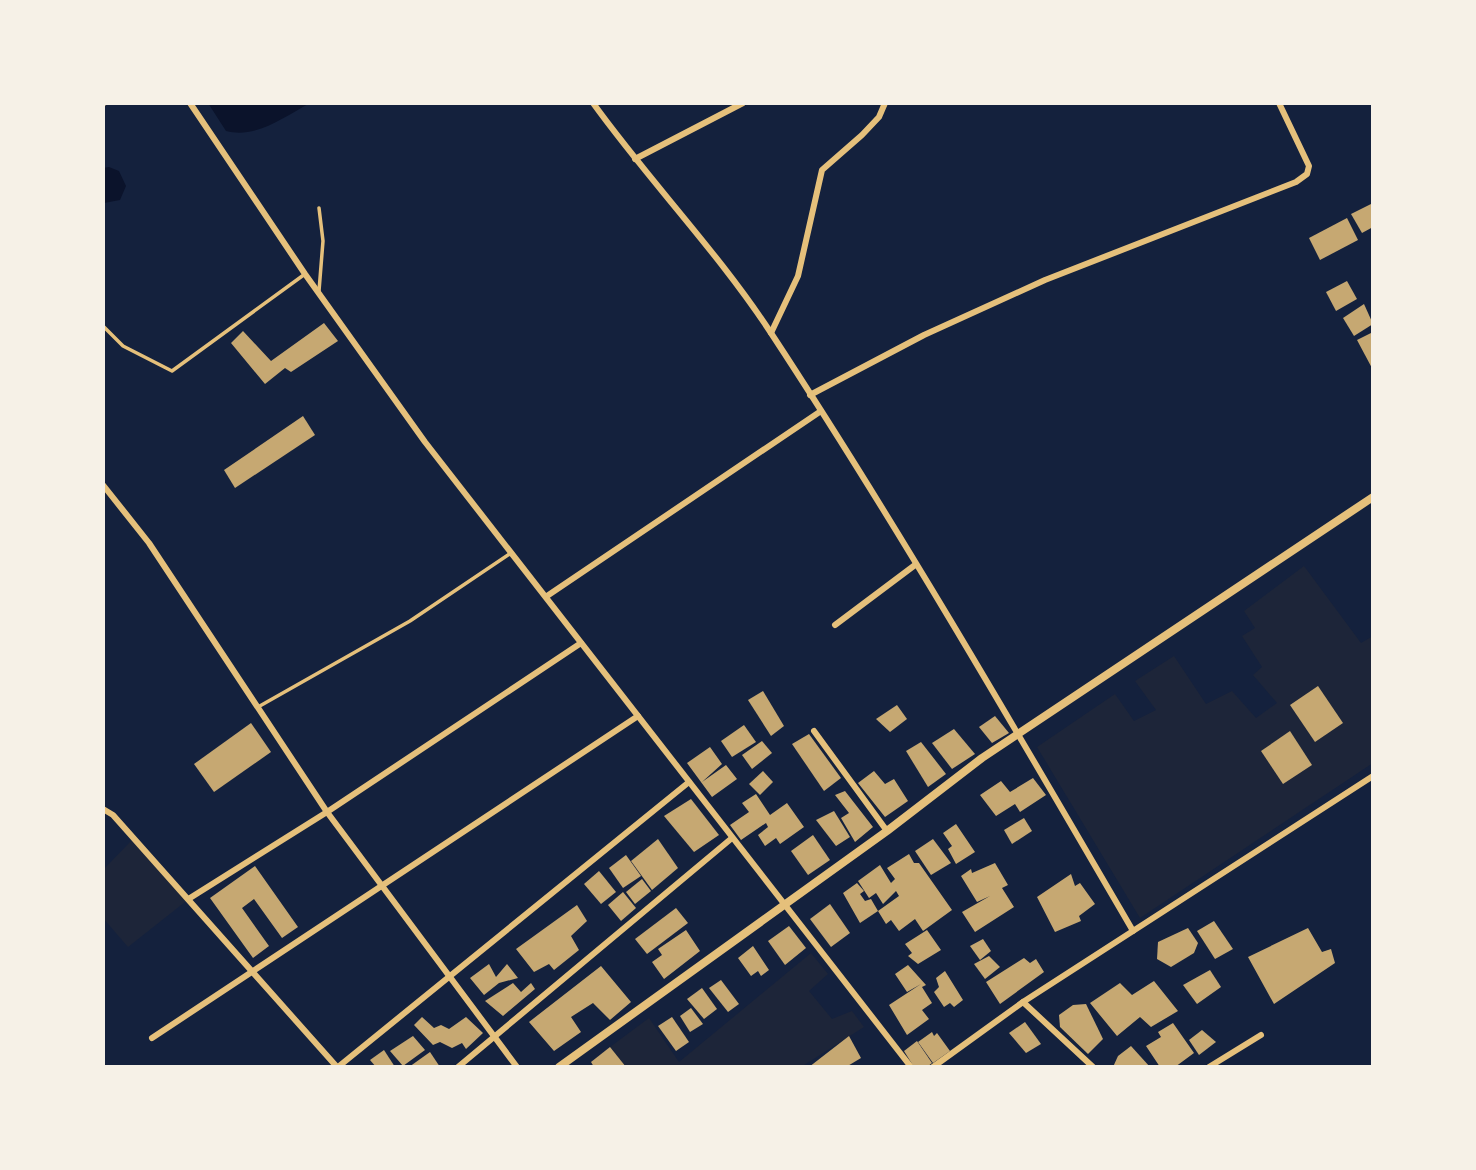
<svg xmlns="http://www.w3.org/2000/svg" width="1476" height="1170" viewBox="0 0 1476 1170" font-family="Karla,sans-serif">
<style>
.green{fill:#1d2539}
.water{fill:#0b132b}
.building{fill:#c6a872}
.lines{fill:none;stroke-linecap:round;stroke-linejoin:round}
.service{stroke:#e5c07b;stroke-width:3.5}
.minor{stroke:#e5c07b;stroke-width:6}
.tertiary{stroke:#e5c07b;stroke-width:8}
</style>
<rect width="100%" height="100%" fill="#14213d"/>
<g class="green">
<polygon points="1304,566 1361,643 1373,636 1373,763 1140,918 1037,747 1115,694 1134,721 1156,710 1135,681 1174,656 1206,704 1232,691 1256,718 1277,703 1253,675 1262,667 1242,636 1255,628 1244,611"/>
<polygon points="134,838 190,898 128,947 103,918 103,870"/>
<polygon points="811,953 828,974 809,991 832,1019 852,1011 864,1027 801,1067 626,1067 610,1047 649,1018 679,1062"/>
</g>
<g class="water">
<path d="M208,103H310C284,117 256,139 226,131Z"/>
<polygon points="109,167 119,171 126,186 120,200 104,203 103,168"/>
</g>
<g class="building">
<polygon points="1373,203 1373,227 1362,233 1351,214"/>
<polygon points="1347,218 1358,240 1320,260 1309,238"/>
<polygon points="1347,281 1357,299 1336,311 1326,292"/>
<polygon points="1364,304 1373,324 1354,336 1343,318"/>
<polygon points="324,323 338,341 291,372 285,368 265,384 231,343 243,331 271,361"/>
<polygon points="1373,332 1373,370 1357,340"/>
<polygon points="303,416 315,435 235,488 224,470"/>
<polygon points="1318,686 1343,723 1315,742 1290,705"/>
<polygon points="763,691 784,726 771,736 748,700"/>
<polygon points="897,705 907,719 890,732 876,719"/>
<polygon points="995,716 1009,733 992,743 979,727"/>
<polygon points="251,723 271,752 214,792 194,764"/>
<polygon points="744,725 756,742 732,757 721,741"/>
<polygon points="954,729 975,754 952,769 932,743"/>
<polygon points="1290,731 1312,765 1283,784 1261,751"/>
<polygon points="809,734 841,778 824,791 792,744"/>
<polygon points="762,741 772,753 752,769 742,755"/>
<polygon points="921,742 946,774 928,787 906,751"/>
<polygon points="710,747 722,764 702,782 726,765 737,779 712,797 687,763"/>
<polygon points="763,771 773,782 760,795 749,784"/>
<polygon points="874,771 885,784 894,779 908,801 885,817 858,783"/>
<polygon points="1033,778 1046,795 1020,812 1015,804 996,816 980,795 1001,781 1010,792"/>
<polygon points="845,791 873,827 855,842 841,818 849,813 835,795"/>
<polygon points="756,794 770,815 787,803 804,827 780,844 776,838 765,846 758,835 768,827 766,823 741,840 730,825 749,812 742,803"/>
<polygon points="691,799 719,835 694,852 664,816"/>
<polygon points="834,811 850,837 836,846 816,820"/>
<polygon points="1024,818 1032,831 1012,844 1004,830"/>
<polygon points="956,824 975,852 956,864 948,849 952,846 943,833"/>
<polygon points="813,835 830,860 808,875 791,851"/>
<polygon points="658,839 678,868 652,890 631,861"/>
<polygon points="933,839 951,863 931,875 915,851"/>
<polygon points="909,854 914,863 919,863 952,910 923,931 915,919 899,931 891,920 886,924 878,911 860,923 843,893 857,883 864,891 860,894 865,901 871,899 878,911 899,896 896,891 883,904 876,893 869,898 858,881 880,865 891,883 895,879 887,868"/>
<polygon points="626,855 641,876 623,888 609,868"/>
<polygon points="995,863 1008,885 1002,888 1014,907 975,932 962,912 990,896 977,902 961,876 971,869 972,873"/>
<polygon points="255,866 298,927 282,938 254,899 242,908 269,946 253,958 210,898"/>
<polygon points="599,871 616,892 601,904 584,884"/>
<polygon points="1071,874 1075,886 1080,883 1095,904 1079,916 1081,921 1055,932 1037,897"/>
<polygon points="642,879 651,891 635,904 626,892"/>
<polygon points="623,892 636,908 621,921 608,905"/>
<polygon points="830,904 850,933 831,947 810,919"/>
<polygon points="577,905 587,921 571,936 579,950 554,970 549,964 534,972 516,949"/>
<polygon points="676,908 688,923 647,954 635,939"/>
<polygon points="1214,921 1233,949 1215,959 1197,931"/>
<polygon points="789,926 806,948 785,965 768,941"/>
<polygon points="1188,928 1198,943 1194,953 1171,967 1157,959 1158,942"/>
<polygon points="1308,928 1322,952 1331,949 1335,963 1274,1004 1248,957"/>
<polygon points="686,930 700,951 664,979 652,962 662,955 658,949"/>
<polygon points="927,930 941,950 918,964 908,956 912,953 905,944"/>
<polygon points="983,939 991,951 980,960 970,946"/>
<polygon points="753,946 769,970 761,976 758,971 751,976 738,958"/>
<polygon points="989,956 1000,967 985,979 974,964"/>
<polygon points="1024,958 1030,963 1036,959 1044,972 1000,1004 986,982"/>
<polygon points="489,964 496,977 507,964 518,978 499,983 484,995 470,978"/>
<polygon points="908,965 926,985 922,987 932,1003 922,1010 929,1019 907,1035 889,1005 921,984 907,992 895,974"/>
<polygon points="601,966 631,1002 610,1020 593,1003 571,1017 581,1032 554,1051 529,1022"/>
<polygon points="1210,970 1221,987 1197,1004 1183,985"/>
<polygon points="945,971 963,1000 954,1007 950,1003 944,1007 934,992 939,987 936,978"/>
<polygon points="721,980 739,1004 728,1012 709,988"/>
<polygon points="1154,981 1178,1011 1151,1027 1140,1017 1117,1036 1090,1003 1120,983 1132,995"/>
<polygon points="513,983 521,992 531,983 535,989 503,1016 485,1001"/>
<polygon points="702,988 717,1009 704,1019 687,999"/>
<polygon points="1086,1004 1103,1039 1088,1054 1060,1027 1059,1015 1073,1005"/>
<polygon points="691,1008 703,1024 690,1032 680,1016"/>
<polygon points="422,1017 434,1028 441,1025 449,1029 466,1017 483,1033 466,1049 462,1043 452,1048 440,1042 433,1045 414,1025"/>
<polygon points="672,1017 689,1042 676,1051 658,1026"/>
<polygon points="1025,1022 1041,1044 1026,1053 1009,1033"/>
<polygon points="1173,1023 1194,1053 1175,1067 1160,1067 1146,1046 1161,1037 1158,1032"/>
<polygon points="1202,1030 1216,1042 1199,1055 1189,1040"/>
<polygon points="932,1032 934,1036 937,1033 950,1051 933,1063 918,1042"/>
<polygon points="413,1036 425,1050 403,1066 390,1051"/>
<polygon points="849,1036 861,1058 846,1067 809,1067"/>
<polygon points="917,1041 932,1063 927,1067 914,1067 904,1051"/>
<polygon points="1131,1046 1150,1067 1113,1067 1118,1056"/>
<polygon points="610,1047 626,1067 594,1067 591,1062"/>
<polygon points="384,1050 395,1067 376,1067 370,1060"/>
<polygon points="430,1052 440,1067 409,1067"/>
</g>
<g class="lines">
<g class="service">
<polyline points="103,105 106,103"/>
<polyline points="319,291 323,241 319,208"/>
<polyline points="103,326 123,346 172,371 305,274"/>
<polyline points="258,707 410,621 511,553"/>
</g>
<g class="minor">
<polyline points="190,103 305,274 425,442 911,1067"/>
<path d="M593,103C650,182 718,252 771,333C899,528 1016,730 1133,931"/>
<polyline points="635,159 743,103"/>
<polyline points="771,333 798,276 822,170 862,135 879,117 885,103"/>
<polyline points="810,395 924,335 1045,280 1296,182 1307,174 1309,166 1279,103"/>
<polyline points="103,485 149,543 327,812 517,1067"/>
<polyline points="547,596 821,411"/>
<polyline points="835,625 915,565"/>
<polyline points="814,731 887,831"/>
<polyline points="103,809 113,815 337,1067"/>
<polyline points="190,898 327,812 581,643"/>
<polyline points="1023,1002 1093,1067"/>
<polyline points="152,1038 638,716"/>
<polyline points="338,1067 689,782"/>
<polyline points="458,1067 732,838"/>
<polyline points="933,1067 1023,1002 1373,776"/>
<polyline points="1209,1067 1261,1035"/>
</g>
<polyline class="tertiary" points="559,1067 887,831 982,758 1373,497"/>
</g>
<rect width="1476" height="1170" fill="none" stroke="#f6f1e7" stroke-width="210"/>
</svg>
